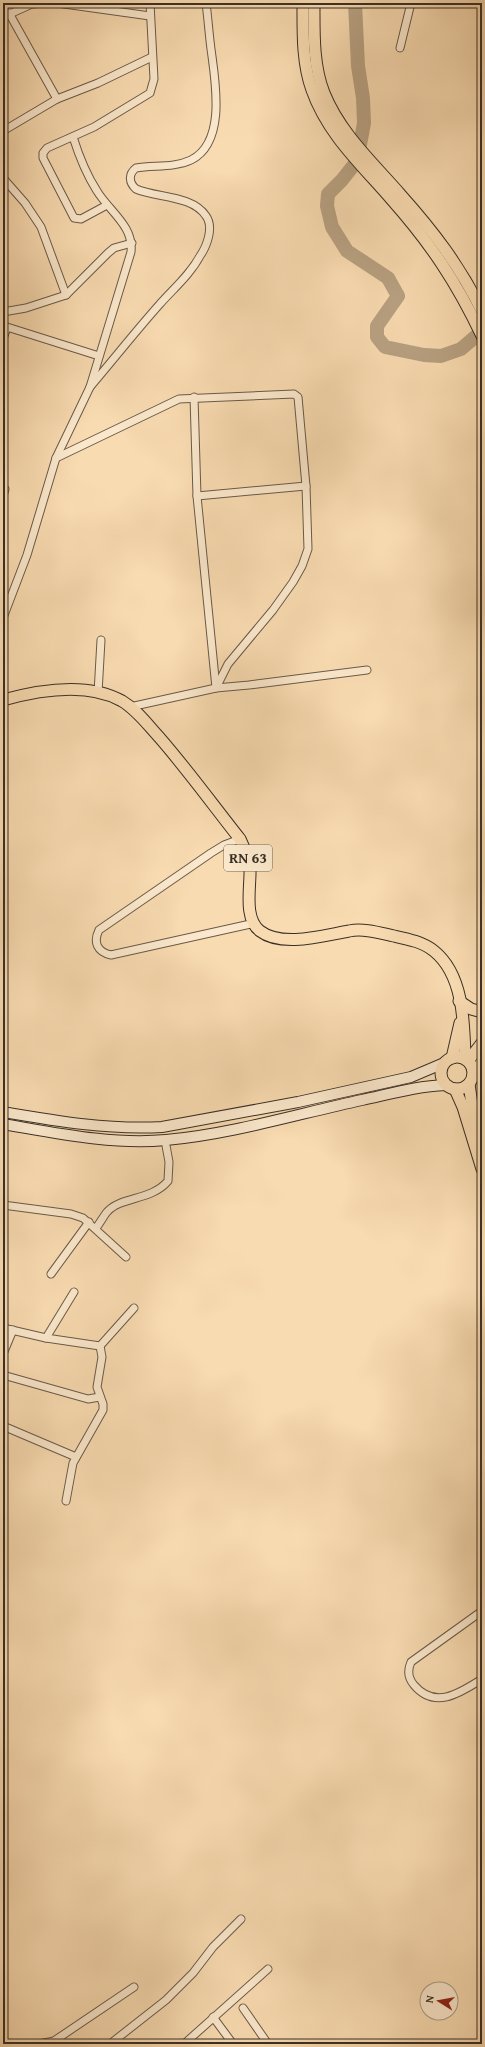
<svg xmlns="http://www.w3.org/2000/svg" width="485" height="2047" viewBox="0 0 485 2047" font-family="'Gentium Book Plus',serif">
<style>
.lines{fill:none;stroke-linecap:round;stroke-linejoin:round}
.river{stroke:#b8a182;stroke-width:14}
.minor-casing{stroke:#695a49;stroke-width:9}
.secondary-casing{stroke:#392f26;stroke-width:12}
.primary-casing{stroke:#392f26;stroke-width:13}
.trunk-casing{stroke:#392f26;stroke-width:13}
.minor{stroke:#fbe8cc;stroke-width:7}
.secondary{stroke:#fbe8cc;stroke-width:10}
.primary{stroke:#f9dbb1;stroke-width:11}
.trunk{stroke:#f9dbb1;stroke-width:11}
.labels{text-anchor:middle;stroke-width:3;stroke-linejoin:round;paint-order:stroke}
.shield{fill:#fbe8cc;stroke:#736658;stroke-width:1}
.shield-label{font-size:15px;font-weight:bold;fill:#392f26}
</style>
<rect width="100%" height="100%" fill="#f9dbb1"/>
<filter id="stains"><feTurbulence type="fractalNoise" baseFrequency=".005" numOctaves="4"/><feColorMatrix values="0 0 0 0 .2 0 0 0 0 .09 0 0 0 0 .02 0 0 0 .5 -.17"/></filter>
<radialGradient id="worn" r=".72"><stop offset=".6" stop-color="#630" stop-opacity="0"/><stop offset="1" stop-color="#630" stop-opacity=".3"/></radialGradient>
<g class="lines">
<polyline class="river" points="355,3 358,66 363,98 364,123 357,161 342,180 328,194 327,206 332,227 347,251 388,278 398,296 377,326 377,337 385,347 424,355 441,356 461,349 482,331"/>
<g class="minor-casing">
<g id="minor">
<polyline points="57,3 150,16"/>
<polyline points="9,13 57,99"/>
<polyline points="3,17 32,4 46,3"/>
<polyline points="400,48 411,3"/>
<polyline points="3,131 57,99 98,83 152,57"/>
<polyline points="3,178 25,203 41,227 66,295"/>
<polyline points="107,205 81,219 74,218 43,158 43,153 47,148 94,127 150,93 154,79 150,3"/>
<polyline points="3,312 26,308 66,295 108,253 114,248 132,243"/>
<polyline points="3,339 7,327 99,356"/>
<path d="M90,387C113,360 135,332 159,305C173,289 190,275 200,256C207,246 214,227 206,216C192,195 157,198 136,189C129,183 128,174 136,168C154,165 174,168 191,160C227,142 215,80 211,49C209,34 208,18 206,3"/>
<polyline points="194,397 197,496 216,688 249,685 367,670"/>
<polyline points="56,458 179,399 294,394 298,397 306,486 308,549 302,566 293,582 273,610 228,664 216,688 130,707"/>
<polyline points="3,496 5,489"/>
<polyline points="197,496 306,486"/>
<path d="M3,618L27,555L56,458L90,387L131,252C134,226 109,211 97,191C86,174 79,156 73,137"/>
<polyline points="98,693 101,640"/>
<path d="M240,839L224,845L211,853L99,930C93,942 97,952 111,955L255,923"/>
<polyline points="3,1205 71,1214 83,1218 126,1257"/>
<path d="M96,1228C100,1223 103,1217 107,1212C121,1196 151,1201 168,1181L169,1162L165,1140"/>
<polyline points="51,1274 89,1222"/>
<polyline points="3,1328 46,1338 74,1292"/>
<polyline points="46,1338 100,1346 134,1308"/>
<polyline points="3,1354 13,1330"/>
<polyline points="3,1375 88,1399 100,1397"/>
<polyline points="3,1426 76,1457"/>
<polyline points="66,1501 73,1463 103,1410 103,1404 97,1387 102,1357 100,1346"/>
<path d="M482,1611L411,1662C407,1671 408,1678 414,1685C435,1710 460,1693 482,1679"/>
<polyline points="243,2008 268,2044"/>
<polyline points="213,2017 233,2044"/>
<polyline points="39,2044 54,2041 134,1987"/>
<polyline points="110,2044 166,2000 193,1973 213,1947 241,1919"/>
<polyline points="184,2044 268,1969"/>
</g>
</g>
<g class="secondary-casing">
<g id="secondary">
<path d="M3,1112C56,1121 108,1130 162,1127L298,1102L411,1077L444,1063"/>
<path d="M3,1124C56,1133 112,1145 166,1140C232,1134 297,1114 362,1100C390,1094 417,1086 446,1085"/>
</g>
</g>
<g class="primary-casing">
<g id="primary">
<path d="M3,700C39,690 88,682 122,701C137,710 147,724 159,737C187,769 213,805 240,839C244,848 249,857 250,867C251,886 243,918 260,931C282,948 325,935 349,931C364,928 380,933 394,936C408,939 423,942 434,951C464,975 464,1024 465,1059"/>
<polyline points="452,1058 460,1023"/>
</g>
</g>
<g class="trunk-casing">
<g id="trunk">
<path d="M303,3C303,31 302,63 312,90C328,135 362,165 392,200C431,244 457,283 482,336"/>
<path d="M314,3C314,33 313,65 324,93C340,133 373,163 400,194C434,232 459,265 482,311"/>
<polyline points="459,1001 471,1009 482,1012"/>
<circle cx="457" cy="1073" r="16"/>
<polyline points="468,1061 482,1043"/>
<polyline points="473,1075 482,1062"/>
<polyline points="469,1084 473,1112 482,1140"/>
<polyline points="455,1089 463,1107 482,1169"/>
</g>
</g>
<use href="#minor" class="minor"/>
<use href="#secondary" class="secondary"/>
<use href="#primary" class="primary"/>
<use href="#trunk" class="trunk"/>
</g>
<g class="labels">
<rect class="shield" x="224" y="845" width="48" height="26" rx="3"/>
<g class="shield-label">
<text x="248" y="863">RN 63</text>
</g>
</g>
<rect width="485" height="2047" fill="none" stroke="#f9dbb1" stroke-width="16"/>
<rect x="4" y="4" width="477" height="2039" fill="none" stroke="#392f26" stroke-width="2"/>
<rect x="8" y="8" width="469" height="2031" fill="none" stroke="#392f26"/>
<g transform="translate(439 2001) rotate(281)"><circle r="19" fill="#fbe8cc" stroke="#ad9e8a"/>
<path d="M0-3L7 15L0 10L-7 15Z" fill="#8f2418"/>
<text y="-6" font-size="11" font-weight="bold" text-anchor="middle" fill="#392f26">N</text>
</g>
<rect width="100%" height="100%" filter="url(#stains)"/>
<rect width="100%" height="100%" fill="url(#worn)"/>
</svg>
